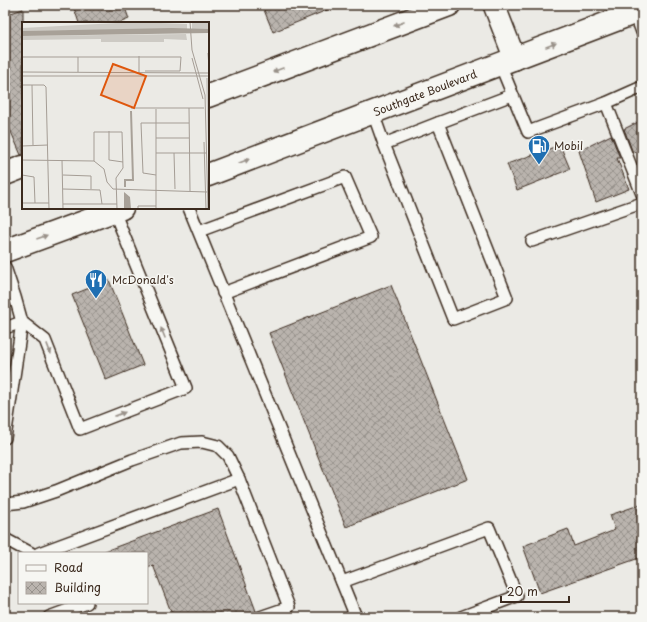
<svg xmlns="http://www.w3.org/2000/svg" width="647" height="622" viewBox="0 0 647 622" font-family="'Playpen Sans',sans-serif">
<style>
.building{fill:url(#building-cross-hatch);stroke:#3b2a1e}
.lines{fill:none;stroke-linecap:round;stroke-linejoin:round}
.lane-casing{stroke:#3b2a1e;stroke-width:14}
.street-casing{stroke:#3b2a1e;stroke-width:24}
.secondary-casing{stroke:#3b2a1e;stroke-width:25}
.lane{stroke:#f6f6f2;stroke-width:11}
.street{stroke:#f6f6f2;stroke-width:21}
.secondary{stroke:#f6f6f2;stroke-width:22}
.oneway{fill:#989088}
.labels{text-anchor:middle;stroke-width:3;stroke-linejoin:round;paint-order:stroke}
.street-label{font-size:11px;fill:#3b2a1e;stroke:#f6f6f2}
.poi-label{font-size:11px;fill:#3b2a1e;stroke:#f6f6f2;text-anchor:start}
.inset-river{fill:none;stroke:#a8a198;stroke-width:2}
.inset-road{fill:none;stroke:#a59d95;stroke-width:1}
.view{fill:#df570d;fill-opacity:0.15;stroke:#df570d;stroke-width:2}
.inset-edge{fill:none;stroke:#3b2a1e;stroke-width:2}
</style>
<defs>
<pattern id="building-cross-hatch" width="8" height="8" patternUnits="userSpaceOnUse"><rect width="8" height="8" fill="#bab4ae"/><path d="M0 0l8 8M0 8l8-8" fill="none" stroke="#98938d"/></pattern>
</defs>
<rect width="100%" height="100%" fill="#ebeae5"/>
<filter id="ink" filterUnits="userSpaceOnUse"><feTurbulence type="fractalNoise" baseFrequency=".025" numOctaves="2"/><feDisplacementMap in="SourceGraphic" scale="8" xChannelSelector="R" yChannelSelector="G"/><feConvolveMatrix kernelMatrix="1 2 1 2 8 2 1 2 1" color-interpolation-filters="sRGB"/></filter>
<g filter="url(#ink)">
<g class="building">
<polygon points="73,5 124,5 129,19 119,23 79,23"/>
<polygon points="262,5 337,5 337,6 273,32"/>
<polygon points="23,9 23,155 21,155 5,118 5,15"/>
<polygon points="642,120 642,150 633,153 624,129"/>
<polygon points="611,135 620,158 617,158 629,189 596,202 579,151"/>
<polygon points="560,145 570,169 517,190 507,164"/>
<polygon points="109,280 143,365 106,380 72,295"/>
<polygon points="391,285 468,479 346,527 269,333"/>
<polygon points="642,504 642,557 540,593 523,546 568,529 574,546 615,530 610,515"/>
<polygon points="218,509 256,611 254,614 246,617 173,617 153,565 147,567 147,553 105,553 105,551"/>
</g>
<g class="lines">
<g class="lane-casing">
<g id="lane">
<polyline points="635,13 642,32"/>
<polyline points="500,64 528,132 606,103 642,87"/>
<polyline points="606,103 642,194"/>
<polyline points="373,113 384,144 453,319 507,298 438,123 512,95"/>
<polyline points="384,144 438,123"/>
<polyline points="189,208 356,617"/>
<polyline points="199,231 345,177 371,237 223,293"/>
<polyline points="532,241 642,203"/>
<polyline points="5,267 15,297 22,322 5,438"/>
<polyline points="5,328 22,322 45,340 80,429 186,388 114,211"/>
<polyline points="5,504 23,502 56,491 132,460 181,443 202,442 218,446 228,456 239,479"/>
<polyline points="5,539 31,553"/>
<polyline points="39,553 239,479 289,607 260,617"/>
<polyline points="342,582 489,528 517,596 461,617"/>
<polyline points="49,617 87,603"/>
</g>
</g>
<g class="street-casing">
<polyline id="street" points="494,5 515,59"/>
</g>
<g class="secondary-casing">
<g id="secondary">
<polyline points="208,96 449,5"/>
<polyline points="5,174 23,167"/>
<polyline points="208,175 642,10"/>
<polyline points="5,251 122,208"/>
</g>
</g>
<use href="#lane" class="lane"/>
<use href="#street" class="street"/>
<use href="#secondary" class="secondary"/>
</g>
<defs><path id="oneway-solid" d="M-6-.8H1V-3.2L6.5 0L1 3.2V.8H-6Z"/></defs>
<g class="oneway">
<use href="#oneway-solid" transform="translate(399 24) rotate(159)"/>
<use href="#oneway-solid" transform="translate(551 45) rotate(-21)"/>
<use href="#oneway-solid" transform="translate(278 70) rotate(159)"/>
<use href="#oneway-solid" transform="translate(244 161) rotate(-21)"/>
<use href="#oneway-solid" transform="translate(42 237) rotate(-20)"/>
<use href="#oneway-solid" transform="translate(163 333) rotate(-112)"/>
<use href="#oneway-solid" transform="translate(49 349) rotate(69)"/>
<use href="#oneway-solid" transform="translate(120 414) rotate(-21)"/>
</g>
</g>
<defs>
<g id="fuel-pin" transform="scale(1.15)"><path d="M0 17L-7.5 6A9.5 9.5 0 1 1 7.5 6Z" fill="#1f6fb2" stroke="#f6f6f2"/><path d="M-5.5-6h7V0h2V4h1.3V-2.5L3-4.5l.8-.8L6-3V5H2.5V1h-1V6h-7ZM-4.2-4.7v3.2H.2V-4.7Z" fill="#fff"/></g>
<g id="restaurant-pin" transform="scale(1.15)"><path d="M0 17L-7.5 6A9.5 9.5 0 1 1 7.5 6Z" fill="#1f6fb2" stroke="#f6f6f2"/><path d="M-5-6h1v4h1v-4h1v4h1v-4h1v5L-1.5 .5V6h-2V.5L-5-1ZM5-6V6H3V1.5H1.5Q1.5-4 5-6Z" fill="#fff"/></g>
</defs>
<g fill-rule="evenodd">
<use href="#fuel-pin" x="539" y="146"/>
<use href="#restaurant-pin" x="96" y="280"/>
</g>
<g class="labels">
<g class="street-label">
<text transform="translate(425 93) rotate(-21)" y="4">Southgate Boulevard</text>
</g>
<g class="poi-label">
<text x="554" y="150">Mobil</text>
<text x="112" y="284">McDonald's</text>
</g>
</g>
<g transform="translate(22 22)">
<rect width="187" height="187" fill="#ebeae5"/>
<path d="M114,0L165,2V7L0,9V6ZM170,0H187V7H170ZM164,12L165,18L142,17V20H79V17L0,18V14ZM184,56H187V123L186,120Z" fill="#cdcac4"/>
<path d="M150,6L187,7V11L0,14V9ZM102,170L108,175L109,187H102Z" fill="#a8a198"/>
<path class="inset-river" d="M103,165V158H111L109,89"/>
<path class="inset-road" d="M168,0L170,28L183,73L186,187M186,31L187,46M117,34V51M0,35H159L158,49H123M170,36L181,77M0,50L187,51M56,50V35M0,54H187M0,63H22L24,65L27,187M10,63L11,123M109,86H182M167,86L168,169M134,87V187M87,109V138L101,140M134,116H167M182,120L184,187M0,124L26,123M134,131H184M152,131L153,167M0,138L72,139L82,147L85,160L91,167L185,170M40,138L41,187M72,139V110H100L101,146L94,156L95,187M0,153L12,155L13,181M41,153L69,154V167M134,153L121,151L119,101H167M41,167L78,168L80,182M0,181H27M41,182H95M116,187V184H134"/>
<path class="view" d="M91,42L124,54L112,86L79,73Z"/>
<rect width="187" height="187" class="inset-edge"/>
</g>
<rect width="647" height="622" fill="none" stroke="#f6f6f2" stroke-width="20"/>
<rect x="10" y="10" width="627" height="602" fill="none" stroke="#3b2a1e" stroke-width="1.5" filter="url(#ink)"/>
<rect x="18" y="552" width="130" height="52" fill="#f6f6f2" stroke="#aba49d"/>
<rect x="26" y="565" width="20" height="6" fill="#f6f6f2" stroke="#aba49d"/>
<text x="54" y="572" font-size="12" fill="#3b2a1e">Road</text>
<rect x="26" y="582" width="20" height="12" fill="url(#building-cross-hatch)" stroke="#aba49d"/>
<text x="54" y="592" font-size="12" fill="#3b2a1e">Building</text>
<path d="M501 596v6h68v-6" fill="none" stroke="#3b2a1e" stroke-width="2"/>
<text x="507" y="596" font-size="12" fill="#3b2a1e" stroke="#f6f6f2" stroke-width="3" paint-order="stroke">20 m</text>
</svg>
